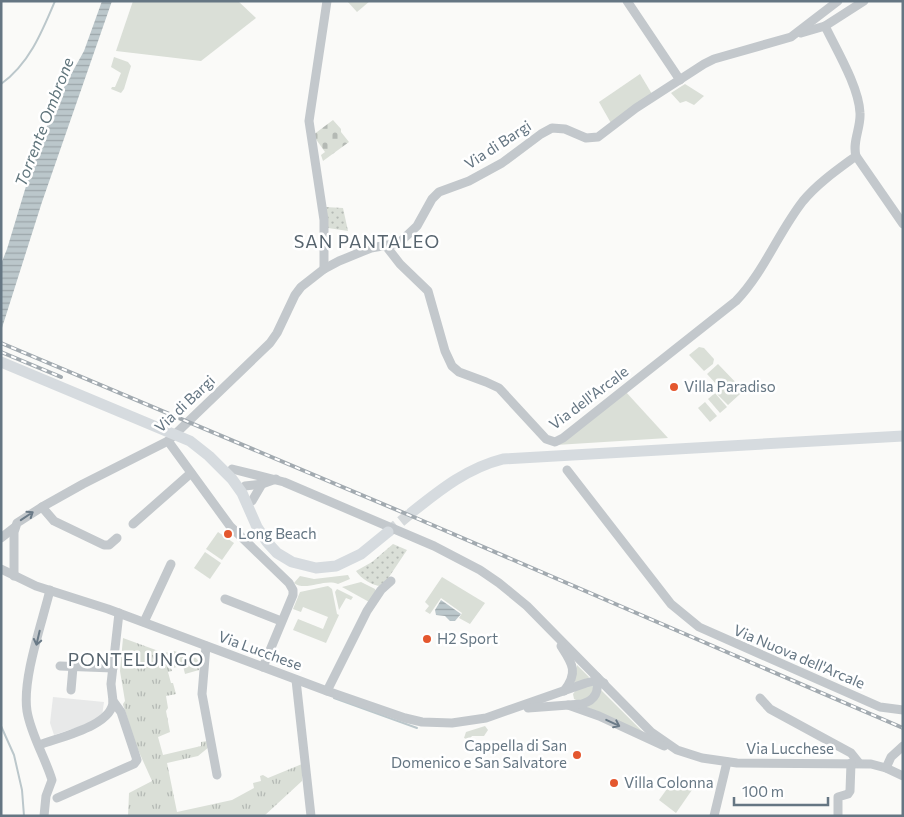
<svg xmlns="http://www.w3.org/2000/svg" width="904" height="817" viewBox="0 0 904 817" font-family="Commissioner,sans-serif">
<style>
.built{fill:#e8e9e9}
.grass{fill:#dadfd7}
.cemetery{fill:url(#cemetery-stones)}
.park{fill:url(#park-tufts)}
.garden{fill:url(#garden-dots)}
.water{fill:url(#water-rules)}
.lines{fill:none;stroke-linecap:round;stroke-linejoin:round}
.stream{stroke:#bbc7cb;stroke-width:2}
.major-tunnel{stroke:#d5d9db;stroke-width:11;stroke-dasharray:11 5.5;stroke-linecap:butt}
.minor{stroke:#c3c8cc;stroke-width:9}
.major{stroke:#d6dbdf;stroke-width:11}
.rail-casing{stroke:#a2aab0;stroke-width:4}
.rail{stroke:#fff;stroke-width:2;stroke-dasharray:5.5;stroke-linecap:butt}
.oneway{stroke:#6a7a87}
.poi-dot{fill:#e4572e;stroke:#fff;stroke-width:2}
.labels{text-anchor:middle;stroke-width:5;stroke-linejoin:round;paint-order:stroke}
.street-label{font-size:15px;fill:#657683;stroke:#fff}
.poi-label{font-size:15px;fill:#657683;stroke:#fff;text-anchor:start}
.water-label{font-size:16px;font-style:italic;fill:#60757c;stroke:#fff}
.quarter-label{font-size:18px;letter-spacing:1px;fill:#57646e;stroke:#fff}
</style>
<defs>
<pattern id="cemetery-stones" width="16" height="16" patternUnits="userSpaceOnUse" patternTransform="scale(1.25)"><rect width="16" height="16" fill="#dadfd7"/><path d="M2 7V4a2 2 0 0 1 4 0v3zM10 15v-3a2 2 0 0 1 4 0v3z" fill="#b4b9b4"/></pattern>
<pattern id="park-tufts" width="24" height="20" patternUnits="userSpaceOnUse" patternTransform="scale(1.25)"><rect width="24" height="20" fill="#dadfd7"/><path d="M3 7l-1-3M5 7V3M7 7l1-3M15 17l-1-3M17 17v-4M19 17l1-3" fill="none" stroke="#b4b9b4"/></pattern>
<pattern id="garden-dots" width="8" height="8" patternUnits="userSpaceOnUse" patternTransform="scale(1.25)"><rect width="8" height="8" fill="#dadfd7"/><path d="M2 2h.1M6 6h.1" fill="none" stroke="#b4b9b4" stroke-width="1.8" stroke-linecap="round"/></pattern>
<pattern id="water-rules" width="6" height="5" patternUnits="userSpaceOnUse" patternTransform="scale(1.25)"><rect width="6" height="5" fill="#bbc7cb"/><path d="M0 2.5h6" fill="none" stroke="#9ca6aa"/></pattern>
</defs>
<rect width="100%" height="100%" fill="#fafaf8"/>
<polygon class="built" points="53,697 104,702 102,716 96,721 54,735 50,723"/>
<g class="grass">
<polygon points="133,1 238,1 256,18 201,61 116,51"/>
<polygon points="347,1 370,1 357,12"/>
<polygon points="114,57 128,62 131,66 124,89 121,93 111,89 112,87 115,87 121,73 111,67"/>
<polygon points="640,74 652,94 612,125 599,102"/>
<polygon points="685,84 704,96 694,105 686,101 680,103 671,93"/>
<polygon points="699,347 704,348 714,359 713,364 704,371 689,355"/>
<polygon points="718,364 741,388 740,394 728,405 716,393 719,387 707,374"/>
<polygon points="625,391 668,438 556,445"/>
<polygon points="715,393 727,407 720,413 708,399"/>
<polygon points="705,402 717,416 710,422 698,408"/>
<polygon points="218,532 234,543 222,560 206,549"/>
<polygon points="205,552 221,563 210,579 194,568"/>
<path d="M348,575L350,579L338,584C324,578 306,592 294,583L300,576L314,579Z"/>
<polygon points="442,577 485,603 470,624 459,618 462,613 441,598 430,614 425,611 429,606 425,602"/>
<polygon points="361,582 375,589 376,592 371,603 342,587"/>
<polygon points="328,586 332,589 337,614 339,615 326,643 293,630 298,619 323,629 328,617 303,607 301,612 293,609 300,592"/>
<polygon points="337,589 353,597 351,600 346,598 339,610 335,592"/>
<polygon points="577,665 589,677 588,679 574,684"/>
<polygon points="587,685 595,685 590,698 578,701 574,699 573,694 576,690"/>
<polygon points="601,690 643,732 584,706 599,694"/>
<polygon points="485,726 488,730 484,736 472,736 469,740 464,738 466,732"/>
<polygon points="677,775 694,787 676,813 659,800"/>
</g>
<polygon class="cemetery" points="333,120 341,129 341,132 349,142 323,161 321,155 325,152 313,135"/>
<polygon class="park" points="123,638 164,653 174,651 196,658 200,663 199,670 185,674 183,666 171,668 172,671 168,672 171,683 173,683 176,694 166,696 168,708 166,711 170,732 158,737 163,755 201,746 201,742 207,741 209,747 198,756 167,763 177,812 232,800 254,788 253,783 261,781 260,776 263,775 268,778 302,764 302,781 264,816 128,816 129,793 152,781 135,743 123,704 125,701 120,671"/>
<g class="garden">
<polygon points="325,207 343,208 348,231 328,228"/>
<path d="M393,544L407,550L383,586C374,587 361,579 356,571L372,562Z"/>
</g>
<g class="water">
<polygon points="102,1 112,1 42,202 1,331 1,264 7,249 30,173 48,123 64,87 84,51"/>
<polygon points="441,600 461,614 455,621 450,621 445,616 436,615 435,610"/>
</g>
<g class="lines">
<g class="stream">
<path d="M1,84C29,64 42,32 55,1"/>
<polyline points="334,698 417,728"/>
<polyline points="1,726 14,755 22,790 24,816"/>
</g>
<polyline class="major-tunnel" points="388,532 411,513"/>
<g class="minor">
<polyline points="627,1 680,80"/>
<polyline points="825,26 864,1"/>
<path d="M801,33L825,26C836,49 859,87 860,113C861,128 852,142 856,156L903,224"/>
<path d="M386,246L400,264L428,291L445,351L452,366L459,372L486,382L499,388L546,439L555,442L563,438L736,301C764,272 778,233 803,201C818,183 837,170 856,156"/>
<polyline points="324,269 324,220 309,121 327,1"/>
<polyline points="168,441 230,526 289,583 293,590 293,595 263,667"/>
<polyline points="232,469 284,482 434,546 480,570 499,583 527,606 651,732 677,750 702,758 737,763 871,764 886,768 903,776"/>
<polyline points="567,470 671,604 699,627 880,707 903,710"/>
<polyline points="245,486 262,484 276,479"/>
<polyline points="252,501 262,484"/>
<polyline points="42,507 54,521 104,545 109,545 117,538"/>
<polyline points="133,524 191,473"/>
<polyline points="1,538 15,527"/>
<polyline points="1,569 36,586 108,609 327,691 405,718 422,722 452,723 486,718 586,683 594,681 604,683"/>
<polyline points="14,576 14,532 17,523 42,507 83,484 168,441 270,343 277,333 295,295 301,287 324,269 339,261 371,248 399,243 417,226 432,199 439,192 469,181 502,163 541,134 552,128 565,129 586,138 598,137 636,108 704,64 714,59 791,37 838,1"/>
<polyline points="225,599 281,621"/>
<polyline points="144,622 171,564"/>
<polyline points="206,646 202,694 217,775"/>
<path d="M561,646C572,663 579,672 564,691"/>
<polyline points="60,666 113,668"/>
<polyline points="296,680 311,816"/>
<polyline points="71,690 73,667"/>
<polyline points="327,691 367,611 381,590 391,581"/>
<polyline points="760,698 770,709 851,753 859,763"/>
<polyline points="568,705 599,716 664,746"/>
<path d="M528,708L582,704C596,700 599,691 597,677"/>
<path d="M39,745C59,737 113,726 113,701"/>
<polyline points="886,768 891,757 903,746"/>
<polyline points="57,798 134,764 137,760 121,712 113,701 111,684 119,613"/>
<path d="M44,816L46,796L52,780C45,757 31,735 27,711C22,679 42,623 50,590"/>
<polyline points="714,816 727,762"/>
<polyline points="838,816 838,797 848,794 850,791 851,763"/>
</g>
<g class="major">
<polyline points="1,362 190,441 209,456 232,479 242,493 257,527 267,542 277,553 292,562 316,568 336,566 361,554 388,532"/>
<path d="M411,513C440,490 467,468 503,459L903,436"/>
</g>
<g class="rail-casing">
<g id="rail">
<polyline points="1,343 416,518 903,728"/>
<polyline points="1,352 61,377"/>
</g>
</g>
<use href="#rail" class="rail"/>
</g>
<defs><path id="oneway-shaft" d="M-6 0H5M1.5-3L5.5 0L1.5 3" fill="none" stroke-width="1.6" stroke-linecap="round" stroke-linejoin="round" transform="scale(1.25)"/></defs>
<g class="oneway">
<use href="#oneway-shaft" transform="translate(27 516) rotate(-34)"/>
<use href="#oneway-shaft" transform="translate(38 638) rotate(103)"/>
<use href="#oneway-shaft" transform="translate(613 723) rotate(25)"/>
</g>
<g class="poi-dot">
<circle cx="674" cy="387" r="5"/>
<circle cx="228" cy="534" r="5"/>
<circle cx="427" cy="639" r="5"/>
<circle cx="577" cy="755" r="5"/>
<circle cx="614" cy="783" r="5"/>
</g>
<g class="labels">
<g class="street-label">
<text transform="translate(498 145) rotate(-33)" y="5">Via di Bargi</text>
<text transform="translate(589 398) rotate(-37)" y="5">Via dell'Arcale</text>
<text transform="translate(185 404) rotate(-43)" y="5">Via di Bargi</text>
<text transform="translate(260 651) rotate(20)" y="5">Via Lucchese</text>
<text transform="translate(799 657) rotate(23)" y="5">Via Nuova dell'Arcale</text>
<text x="790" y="754">Via Lucchese</text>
</g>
<g class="poi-label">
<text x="684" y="392">Villa Paradiso</text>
<text x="238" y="539">Long Beach</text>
<text x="437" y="644">H2 Sport</text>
<text x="567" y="751" text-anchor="end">Cappella di San<tspan x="567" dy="17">Domenico e San Salvatore</tspan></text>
<text x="624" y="788">Villa Colonna</text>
</g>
<g class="water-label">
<text transform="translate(44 122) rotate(-69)" y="6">Torrente Ombrone</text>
</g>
<g class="quarter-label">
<text x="367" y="248">SAN PANTALEO</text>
<text x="136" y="666">PONTELUNGO</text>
</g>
</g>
<rect width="904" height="817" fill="none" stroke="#657683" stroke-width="5"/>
<path d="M734 797v8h94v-8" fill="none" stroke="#657683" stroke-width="2.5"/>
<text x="742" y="797" font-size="15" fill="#657683" stroke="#ffffff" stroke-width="4" paint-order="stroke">100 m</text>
</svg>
